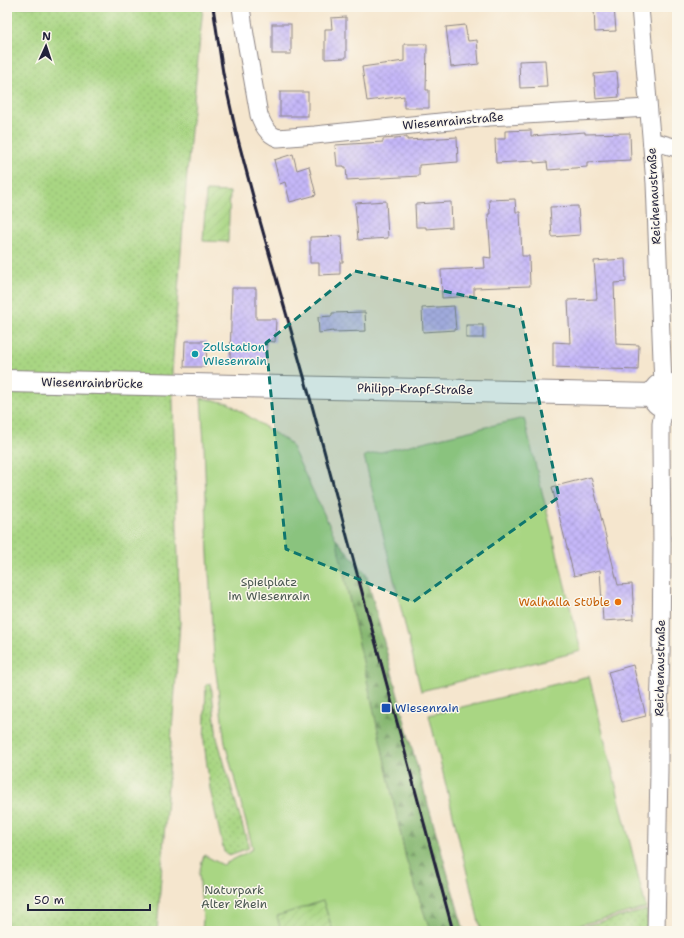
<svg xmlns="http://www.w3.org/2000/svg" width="684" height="938" viewBox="0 0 684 938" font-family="'Shantell Sans',sans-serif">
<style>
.grass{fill:url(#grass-dots);stroke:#667c5f}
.forest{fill:url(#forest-firs);stroke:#546c56}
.park{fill:#a9d683;stroke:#667c5f}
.garden{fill:url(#garden-furrows);stroke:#667c5f}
.building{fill:url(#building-cross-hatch)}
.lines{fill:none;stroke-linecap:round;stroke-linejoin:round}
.street-casing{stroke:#8c8484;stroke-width:19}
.secondary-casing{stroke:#8c8484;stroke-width:24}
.street{stroke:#fff;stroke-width:17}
.secondary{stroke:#fff;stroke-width:22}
.rail{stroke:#22223b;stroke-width:3}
.marked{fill:#0f766e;fill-opacity:0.2;stroke:#0f766e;stroke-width:3;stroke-dasharray:8 5;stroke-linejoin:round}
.culture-dot{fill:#0f9aa8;stroke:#fbf7ec;stroke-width:1.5}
.food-dot{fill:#e8710a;stroke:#fbf7ec;stroke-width:1.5}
.transit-dot{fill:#1a4fb4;stroke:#fbf7ec;stroke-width:1.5}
.labels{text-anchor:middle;stroke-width:3;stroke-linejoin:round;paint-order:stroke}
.street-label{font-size:12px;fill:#22223b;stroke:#fbf7ec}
.culture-label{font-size:12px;fill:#0d838f;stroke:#fbf7ec;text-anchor:start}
.park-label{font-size:12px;fill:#4a5851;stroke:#fbf7ec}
.food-label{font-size:12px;fill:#c56008;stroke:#fbf7ec;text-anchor:end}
.transit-label{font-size:12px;fill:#164399;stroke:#fbf7ec;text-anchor:start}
</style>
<defs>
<pattern id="grass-dots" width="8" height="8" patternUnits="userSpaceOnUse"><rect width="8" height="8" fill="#a9d683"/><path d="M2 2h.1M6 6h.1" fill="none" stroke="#91b772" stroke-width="1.8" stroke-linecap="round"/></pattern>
<pattern id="forest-firs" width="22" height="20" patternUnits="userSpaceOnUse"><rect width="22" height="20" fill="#86b771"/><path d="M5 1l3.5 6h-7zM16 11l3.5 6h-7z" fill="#6d945e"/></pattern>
<pattern id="garden-furrows" width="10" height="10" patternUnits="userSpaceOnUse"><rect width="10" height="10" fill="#a9d683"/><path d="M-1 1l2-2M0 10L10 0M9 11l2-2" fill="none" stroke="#91b772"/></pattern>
<pattern id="building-cross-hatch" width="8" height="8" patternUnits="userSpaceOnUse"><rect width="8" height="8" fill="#c5b7f8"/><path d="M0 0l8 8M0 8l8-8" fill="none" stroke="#a99dd6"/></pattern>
</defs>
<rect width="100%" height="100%" fill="#fbf7ec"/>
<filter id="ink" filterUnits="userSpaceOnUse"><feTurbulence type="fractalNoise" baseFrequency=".025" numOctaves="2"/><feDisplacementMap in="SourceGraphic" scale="8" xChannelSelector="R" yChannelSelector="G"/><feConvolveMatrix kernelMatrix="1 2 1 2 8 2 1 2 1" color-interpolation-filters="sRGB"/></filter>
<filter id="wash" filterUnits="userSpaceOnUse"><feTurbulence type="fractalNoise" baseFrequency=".012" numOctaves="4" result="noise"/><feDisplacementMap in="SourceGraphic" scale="16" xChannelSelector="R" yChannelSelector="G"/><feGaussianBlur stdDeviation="0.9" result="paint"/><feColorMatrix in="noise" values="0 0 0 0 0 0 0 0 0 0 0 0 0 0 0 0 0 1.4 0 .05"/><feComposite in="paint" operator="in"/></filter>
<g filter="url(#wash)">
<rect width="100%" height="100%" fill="#f5e6ce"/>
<g class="grass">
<polygon points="7,7 203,7 187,172 172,371 180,623 157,931 7,931"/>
<polygon points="211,683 217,738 249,848 229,855 224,852 210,789 204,742 206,685"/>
<polygon points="647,910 648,931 564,931"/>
</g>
<polygon class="forest" points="336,539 366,573 409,738 464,931 430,931 406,859"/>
<g class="park">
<polygon points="201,398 228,403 290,443 336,539 406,859 430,931 333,931 323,901 278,916 281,931 202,931 203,919 199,873 204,855 223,865 253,849 225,743 214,657 208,554 204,444"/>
<polygon points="524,418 581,651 421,691 364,456"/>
<polygon points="589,676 646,908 555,931 481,931 429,715"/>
</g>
<g class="garden">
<polygon points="206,191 230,192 228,242 203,241"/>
<polygon points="323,901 333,931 281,931 277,916"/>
</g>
<g id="blocks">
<g class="building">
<polygon points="614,7 616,31 595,32 594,8"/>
<polygon points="346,17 346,58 325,59 325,29 332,29 331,18"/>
<rect x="272" y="24" width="19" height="30"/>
<polygon points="465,25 468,41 477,40 479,64 451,67 446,27"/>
<polygon points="404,44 427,44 426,90 429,90 429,108 404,108 404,96 367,101 362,67 404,61"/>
<polygon points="545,60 547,87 520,88 519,61"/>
<polygon points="617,72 619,97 596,99 594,74"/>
<rect x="280" y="92" width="28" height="24"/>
<polygon points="531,130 531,136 585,132 585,134 630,133 631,160 587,162 587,167 548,170 547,162 534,163 534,161 496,163 495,139 505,139 505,131"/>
<polygon points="407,137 407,140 457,137 458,162 419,165 419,176 347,180 346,167 344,167 344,166 337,166 335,145 383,142 383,139"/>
<polygon points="293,154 297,170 309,166 316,195 290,202 285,182 280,184 274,160"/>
<polygon points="515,199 516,212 520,212 522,256 529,256 530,286 474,288 474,296 442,298 441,270 485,268 484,257 491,258 488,214 490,214 489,200"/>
<polygon points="386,201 388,238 358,240 355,203"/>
<polygon points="451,202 452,227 426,229 426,227 416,227 415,204"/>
<polygon points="578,206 580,235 552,237 550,207"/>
<polygon points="342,236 343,262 340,262 340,274 319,275 319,263 310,263 310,237"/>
<polygon points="625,259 626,282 614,283 616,344 639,345 638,370 553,367 553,342 570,343 568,300 597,299 594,261"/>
<polygon points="232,288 256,288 256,319 276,319 275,342 267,341 266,362 230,361"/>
<polygon points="454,306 456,330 423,332 422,308"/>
<polygon points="365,312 366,331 333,332 333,331 319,333 318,317 332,316 332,313"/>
<rect x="466" y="325" width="17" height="13"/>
<polygon points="185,341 207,341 206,367 184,367"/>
<polygon points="591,477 618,585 632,584 634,619 603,621 600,570 574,576 552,487"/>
<polygon points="633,665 646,716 622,722 608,672"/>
</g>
</g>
</g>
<g filter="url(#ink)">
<use href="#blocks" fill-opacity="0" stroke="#8c8484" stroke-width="1"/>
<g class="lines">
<g class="street-casing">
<g id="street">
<path d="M241,7L245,35L259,115C263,125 267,134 278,138L315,135L489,117L648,108"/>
<polyline points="640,7 655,183 663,385"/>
<polyline points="652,144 659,143 677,148"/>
<polyline points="656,931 659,770 659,712 661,652 662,546 661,445 661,424 664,406"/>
</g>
</g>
<g class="secondary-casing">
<g id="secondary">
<polyline points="7,381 654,395"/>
<circle cx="665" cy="395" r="11"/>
</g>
</g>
<use href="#street" class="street"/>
<use href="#secondary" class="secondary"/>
<polyline class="rail" points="213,7 223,73 236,132 254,200 307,387 453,931"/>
</g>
</g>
<path class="marked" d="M355,271L520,308L559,497L413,602L286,549L266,343Z"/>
<circle class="culture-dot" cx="195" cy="354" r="4"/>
<circle class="food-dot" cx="618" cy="602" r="4"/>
<rect class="transit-dot" x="381" y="703" width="10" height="10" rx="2"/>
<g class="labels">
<g class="street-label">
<text transform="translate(453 121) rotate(-5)" y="4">Wiesenrainstraße</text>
<text transform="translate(654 196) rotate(-93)" y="4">Reichenaustraße</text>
<text transform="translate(92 383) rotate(1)" y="4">Wiesenrainbrücke</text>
<text transform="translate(415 389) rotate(1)" y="4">Philipp-Krapf-Straße</text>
<text transform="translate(660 668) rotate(-89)" y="4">Reichenaustraße</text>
</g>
<g class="culture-label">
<text x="203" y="351">Zollstation<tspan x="203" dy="14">Wiesenrain</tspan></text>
</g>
<g class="park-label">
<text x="269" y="586">Spielplatz<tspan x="269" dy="14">im Wiesenrain</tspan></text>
<text x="234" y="894">Naturpark<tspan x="234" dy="14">Alter Rhein</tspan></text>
</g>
<g class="food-label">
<text x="610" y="606">Walhalla Stüble</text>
</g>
<g class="transit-label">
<text x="395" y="712">Wiesenrain</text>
</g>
</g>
<rect width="684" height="938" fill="none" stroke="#fbf7ec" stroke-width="24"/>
<g transform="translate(46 46) rotate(3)" stroke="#fbf7ec" stroke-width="3" paint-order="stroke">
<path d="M0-3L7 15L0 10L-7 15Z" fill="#22223b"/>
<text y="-6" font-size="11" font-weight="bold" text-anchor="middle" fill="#22223b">N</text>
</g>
<path d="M28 904v6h122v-6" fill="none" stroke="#22223b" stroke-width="2"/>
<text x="34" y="904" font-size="12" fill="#22223b" stroke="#fbf7ec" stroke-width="3" paint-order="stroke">50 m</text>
</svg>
